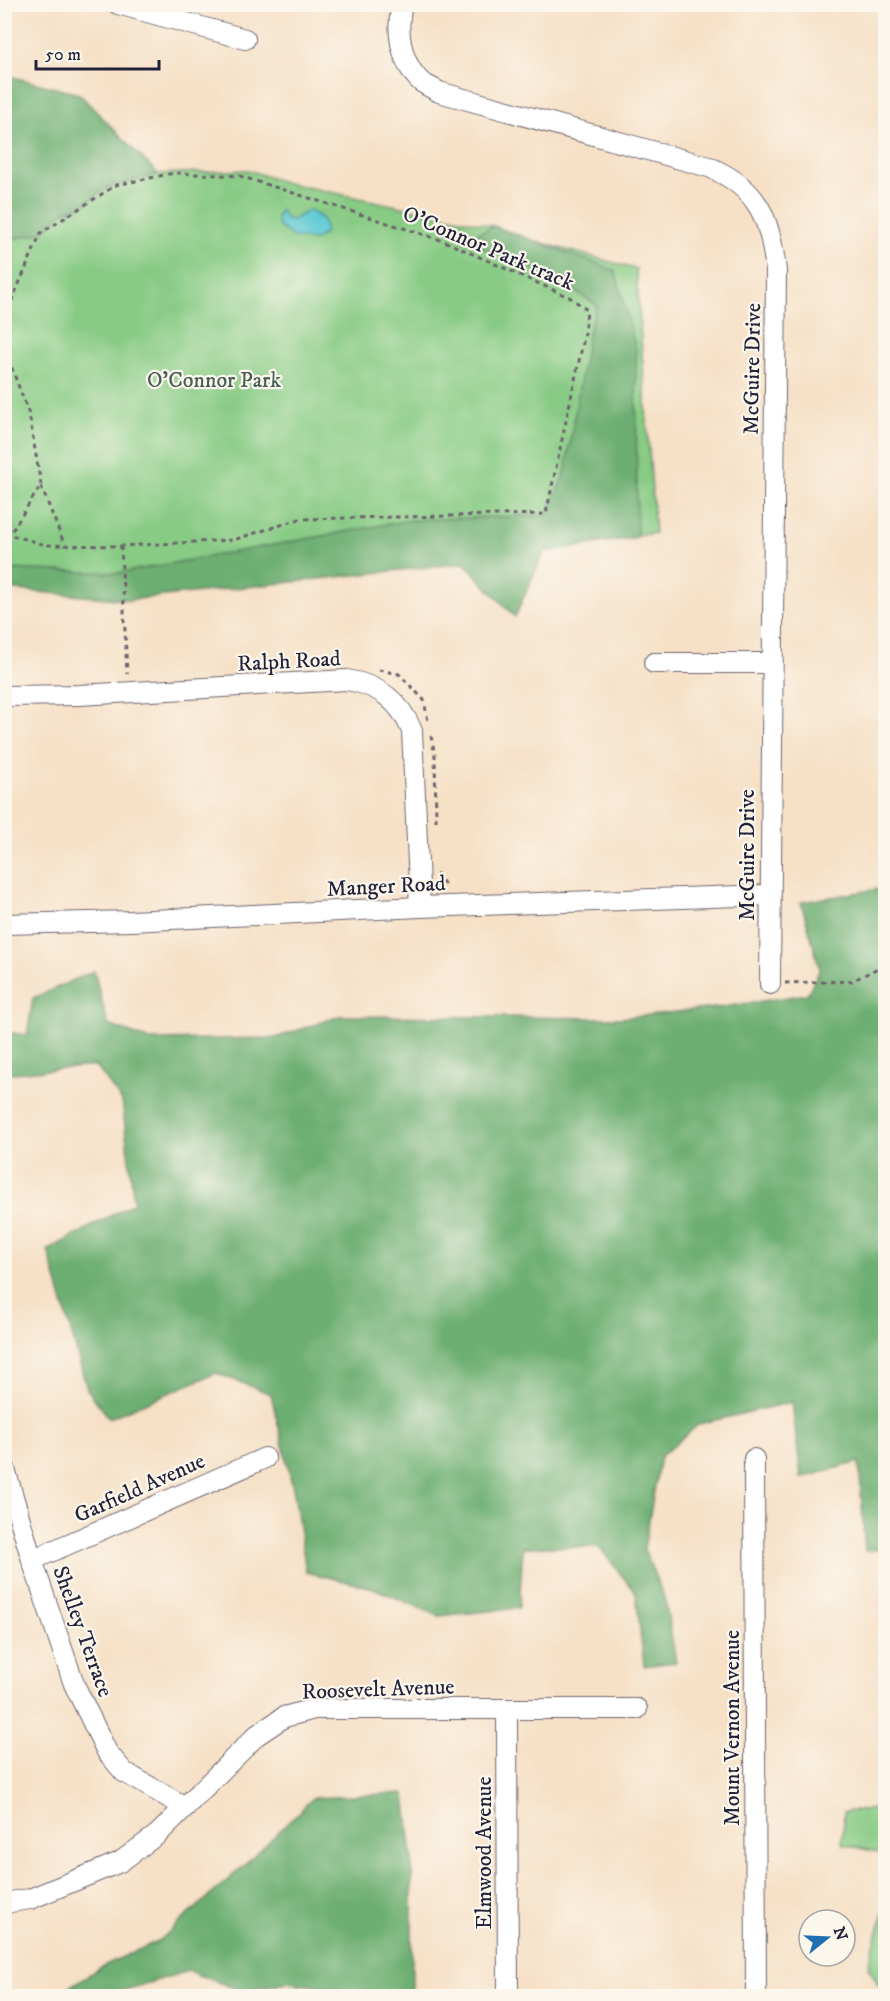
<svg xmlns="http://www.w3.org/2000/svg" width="890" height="2001" viewBox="0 0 890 2001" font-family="'IM FELL DW Pica',serif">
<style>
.green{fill:#87cb84;stroke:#547660;stroke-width:1.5}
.forest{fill:#6daf72;stroke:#486856;stroke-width:1.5}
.water{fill:#5cc9d3;stroke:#3f7687;stroke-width:1.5}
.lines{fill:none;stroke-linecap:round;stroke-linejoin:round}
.minor-casing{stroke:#6c646c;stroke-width:22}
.path{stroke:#6c646c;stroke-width:3;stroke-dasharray:4.5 4.5;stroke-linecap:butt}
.minor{stroke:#fff;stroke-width:20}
.labels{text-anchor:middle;stroke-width:4.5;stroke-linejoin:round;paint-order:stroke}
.street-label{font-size:22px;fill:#22223b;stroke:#fbf7ec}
.park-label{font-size:22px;fill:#455d55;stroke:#fbf7ec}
</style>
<rect width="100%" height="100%" fill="#fbf7ec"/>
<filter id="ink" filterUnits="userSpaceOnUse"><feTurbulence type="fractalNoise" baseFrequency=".0167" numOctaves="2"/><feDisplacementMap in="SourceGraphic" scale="12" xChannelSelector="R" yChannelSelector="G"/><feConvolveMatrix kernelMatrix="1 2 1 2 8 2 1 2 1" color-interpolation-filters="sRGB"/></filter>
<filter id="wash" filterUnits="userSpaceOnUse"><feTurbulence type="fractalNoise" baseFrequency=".008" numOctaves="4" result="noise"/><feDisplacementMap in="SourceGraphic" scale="24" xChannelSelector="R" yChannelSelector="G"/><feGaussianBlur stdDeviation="1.35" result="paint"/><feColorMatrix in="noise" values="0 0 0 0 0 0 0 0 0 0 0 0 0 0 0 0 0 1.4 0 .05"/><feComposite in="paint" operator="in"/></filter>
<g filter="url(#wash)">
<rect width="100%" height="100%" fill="#f6e0c6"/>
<g class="green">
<polygon points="5,166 158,174 248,170 287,183 493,226 532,240 636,269 655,533 128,600 5,573"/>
<polygon points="885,1808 885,1854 842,1844 844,1812"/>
<polygon points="885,1906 885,1995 868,1967"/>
</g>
<g class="forest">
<polygon points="5,75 79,94 158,174 106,188 83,205 63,212 41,233 5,240"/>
<polygon points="493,226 615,270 636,349 637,537 544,552 515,617 464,563 128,600 5,589 5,569 119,573 410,520 547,515 565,473 589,329 597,305 548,275 463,240"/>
<polygon points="885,888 885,1548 865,1551 859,1462 801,1478 792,1402 699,1424 660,1457 644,1549 665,1600 676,1662 644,1666 636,1593 599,1547 523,1547 519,1608 439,1616 373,1588 306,1572 294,1493 271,1394 216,1373 109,1418 87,1389 48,1250 134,1203 122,1101 96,1066 13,1073 5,1071 5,1032 27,1035 33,998 94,971 108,1025 150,1040 275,1038 340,1016 620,1018 724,1007 807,994 820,969 801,902"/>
<polygon points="405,1793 412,1857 412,1996 376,1996 287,1982 244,1992 188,1971 105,1996 55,1996 101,1967 160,1940 249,1861 313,1798"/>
</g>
<polygon class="water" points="281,210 285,218 293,220 309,210 323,219 326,232 315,240 295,238 278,226 277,216"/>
</g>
<g filter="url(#ink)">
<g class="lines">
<g class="minor-casing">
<g id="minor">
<polyline points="118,4 245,39"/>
<path d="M402,4C396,30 400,60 419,80C424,85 433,88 439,92L709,167C760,189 769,218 776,270L770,984"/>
<polyline points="654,663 771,663"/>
<path d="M4,696L79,695L347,680C379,685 400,701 412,731L420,907"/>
<polyline points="4,924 131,921 420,907 769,895"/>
<polyline points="754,1459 756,1996"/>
<polyline points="4,1466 32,1560 74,1684 107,1752 124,1772 185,1807"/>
<polyline points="32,1560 265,1458"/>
<polyline points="507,1710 508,1996"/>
<polyline points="4,1903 30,1899 120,1862 158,1834 257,1735 284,1717 314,1709 637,1709"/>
</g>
</g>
<g class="path">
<polyline points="41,486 65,546"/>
<polyline points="4,533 46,545 121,546 233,540 300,519 546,514 585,333 587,310 571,298 444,241 240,176 174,173 116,185 41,233 12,300 5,330 8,358 29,414 41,485 10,534"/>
<polyline points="121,546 127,674"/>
<polyline points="379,670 399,674 424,700 428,721"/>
<polyline points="431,736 435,755 436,822"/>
<polyline points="437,873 447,888"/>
<polyline points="785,983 852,981 878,968 886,968"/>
</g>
<use href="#minor" class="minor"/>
</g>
</g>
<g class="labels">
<g class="street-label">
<text transform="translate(489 247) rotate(23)" y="8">O'Connor Park track</text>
<text transform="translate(751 369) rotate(-89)" y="8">McGuire Drive</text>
<text transform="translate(289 660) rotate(-3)" y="8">Ralph Road</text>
<text transform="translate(746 855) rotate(-90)" y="8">McGuire Drive</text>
<text transform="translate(386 885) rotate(-3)" y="8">Manger Road</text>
<text transform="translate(139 1487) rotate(-24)" y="8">Garfield Avenue</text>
<text transform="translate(84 1631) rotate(70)" y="8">Shelley Terrace</text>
<text transform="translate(378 1688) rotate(-2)" y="8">Roosevelt Avenue</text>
<text transform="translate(731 1728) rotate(-90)" y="8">Mount Vernon Avenue</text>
<text transform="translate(483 1853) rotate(-90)" y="8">Elmwood Avenue</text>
</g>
<g class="park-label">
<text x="214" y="387">O'Connor Park</text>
</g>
</g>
<rect width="890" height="2001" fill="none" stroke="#fbf7ec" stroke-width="24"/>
<g transform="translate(827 1938) rotate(72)"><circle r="28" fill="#fbf7ec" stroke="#a4a2a5" stroke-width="1.5"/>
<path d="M0-4.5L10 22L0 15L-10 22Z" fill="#1f6fb2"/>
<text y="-9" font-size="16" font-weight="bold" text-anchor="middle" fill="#22223b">N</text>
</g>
<path d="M36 60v9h123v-9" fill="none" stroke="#22223b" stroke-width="3"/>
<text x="45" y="60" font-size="18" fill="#22223b" stroke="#fbf7ec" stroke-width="4.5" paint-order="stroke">50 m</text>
</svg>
